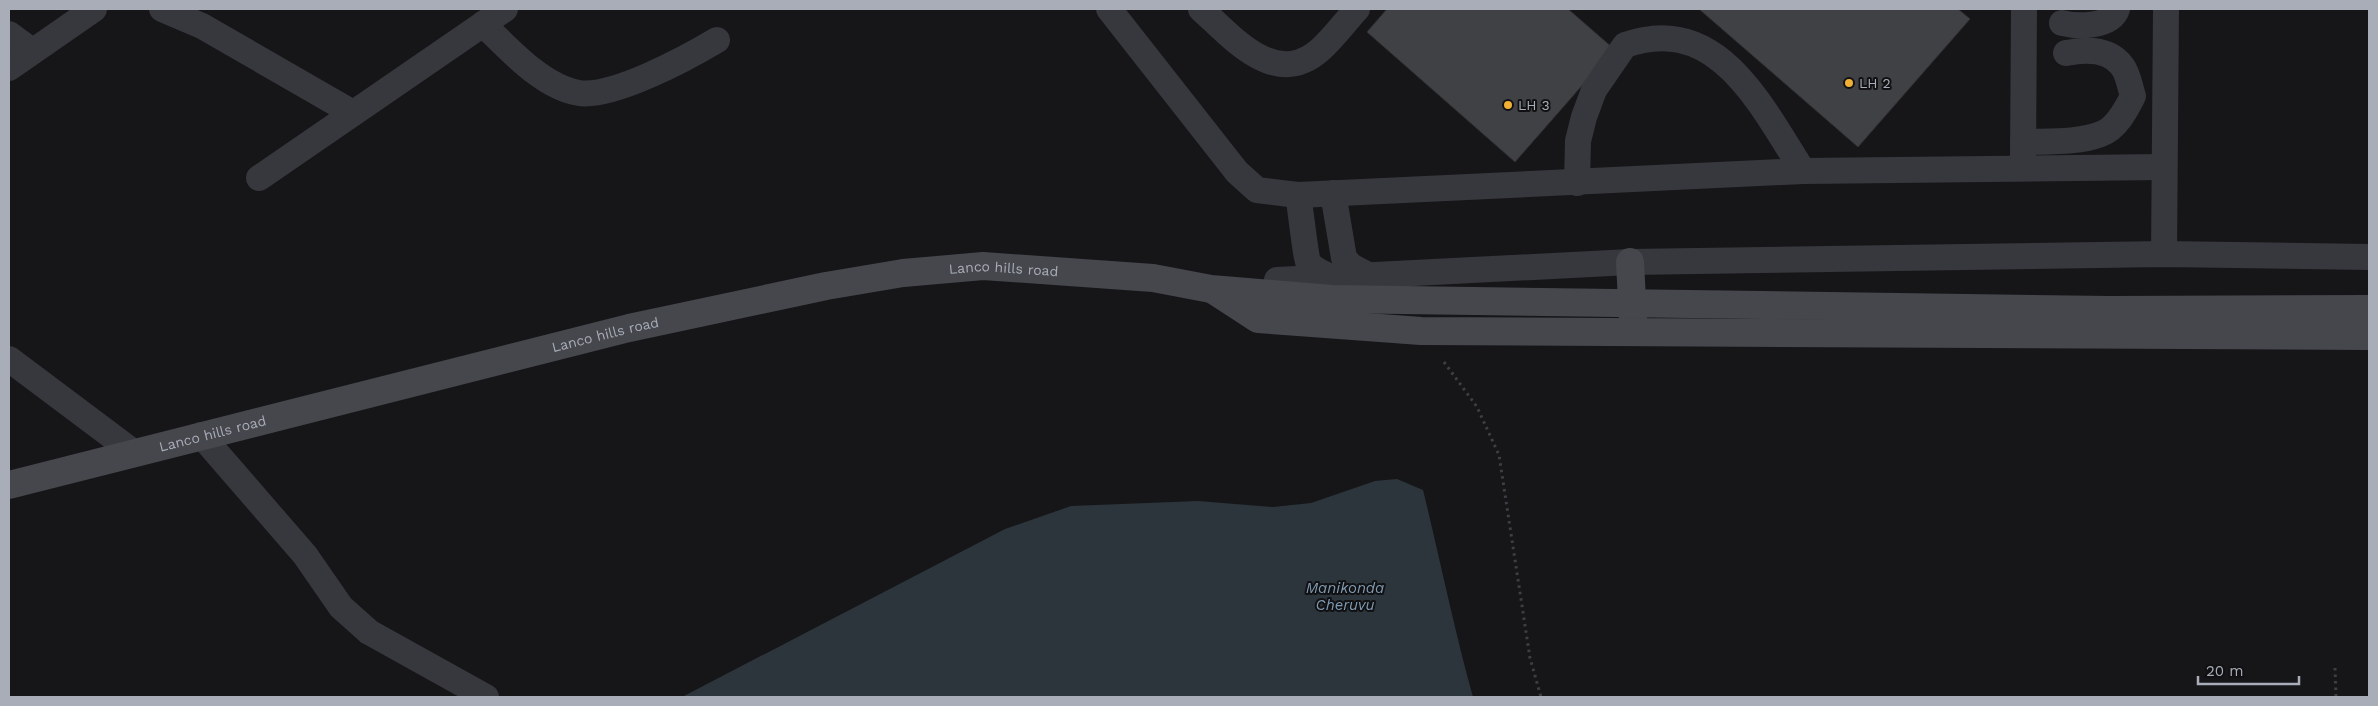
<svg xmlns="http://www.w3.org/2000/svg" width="2378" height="706" viewBox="0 0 2378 706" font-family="'Work Sans',sans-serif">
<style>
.water{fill:#2c353c}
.building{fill:#404145;stroke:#303034}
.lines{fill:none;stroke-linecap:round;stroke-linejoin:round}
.path{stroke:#3d3f44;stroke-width:3;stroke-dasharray:2.5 4;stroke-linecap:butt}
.street{stroke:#37383d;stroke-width:26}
.secondary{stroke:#45474d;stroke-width:28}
.poi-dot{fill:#f2b134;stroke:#111113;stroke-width:2}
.labels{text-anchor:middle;stroke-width:4;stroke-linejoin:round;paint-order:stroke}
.poi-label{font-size:14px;fill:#a8adb8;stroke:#111113;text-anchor:start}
.street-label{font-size:14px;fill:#a8adb8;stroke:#111113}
.water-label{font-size:15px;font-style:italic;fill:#7f9bb3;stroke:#111113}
</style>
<rect width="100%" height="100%" fill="#161618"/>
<path class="water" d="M1397,479L1423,490C1440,559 1454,629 1473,697H682L1005,529L1071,506L1198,501L1273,507L1311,503L1375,481Z"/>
<g class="building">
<polygon points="1387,9 1568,9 1614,49 1515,162 1367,32"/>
<polygon points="1699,9 1958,9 1970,19 1858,147"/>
</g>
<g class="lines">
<g class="path">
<polyline points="1444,362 1477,407 1499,455 1530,658 1541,697"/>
<polyline points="2335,668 2336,697"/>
</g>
<g class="street">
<polyline points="162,9 202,26 353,113"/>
<polyline points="1109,9 1237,172 1257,190 1298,195 1803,171 2164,167"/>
<path d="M1201,9C1233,38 1276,90 1321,49C1334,37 1345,22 1357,9"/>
<path d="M2062,23C2078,27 2111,27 2117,9"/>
<path d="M483,24C508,48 542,87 579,93C613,98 687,58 717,40"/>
<polyline points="9,34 32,51"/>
<polyline points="9,68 94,9"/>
<path d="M2023,142C2048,141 2077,143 2101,134C2116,129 2126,110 2133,96C2130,87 2128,73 2122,66C2109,48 2086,49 2066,53"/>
<polyline points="2023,158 2024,9"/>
<polyline points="259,178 505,9"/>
<path d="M1577,183L1578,141L1584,117L1594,90L1625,45C1718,12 1761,106 1803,171"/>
<polyline points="1333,193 1344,258 1351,266 1370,276"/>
<path d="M1298,195C1300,205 1306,259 1308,262C1314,271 1323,273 1331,277"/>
<polyline points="2164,254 2166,9"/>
<polyline points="1277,280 1630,262 2164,254 2369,257"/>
<polyline points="9,359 133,452"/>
<polyline points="201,435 305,555 341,607 369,632 486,697"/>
</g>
<g class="secondary">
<polyline points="1630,262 1633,320"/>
<polyline points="1215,291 1258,319 1421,331 2369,336"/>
<path id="s1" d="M9,485L629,328L826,286L903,273L983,266L1153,278L1211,289L1332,299L2110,310L2369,309"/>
</g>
</g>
<g class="poi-dot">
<circle cx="1849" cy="83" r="5"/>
<circle cx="1508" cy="105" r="5"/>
</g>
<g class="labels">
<g class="poi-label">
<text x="1859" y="88">LH 2</text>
<text x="1518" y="110">LH 3</text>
</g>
<g class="street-label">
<text dy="5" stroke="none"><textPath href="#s1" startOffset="1020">Lanco hills road</textPath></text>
<text dy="5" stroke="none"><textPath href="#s1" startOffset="615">Lanco hills road</textPath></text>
<text dy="5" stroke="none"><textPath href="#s1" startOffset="210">Lanco hills road</textPath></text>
</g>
<g class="water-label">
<text x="1345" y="593">Manikonda<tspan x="1345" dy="17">Cheruvu</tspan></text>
</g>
</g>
<rect width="2378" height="706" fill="none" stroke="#a8adb8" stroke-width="20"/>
<path d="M2198 676v8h101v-8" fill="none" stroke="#a8adb8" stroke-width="2.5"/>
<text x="2206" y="676" font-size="15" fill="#a8adb8" stroke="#111113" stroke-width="4" paint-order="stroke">20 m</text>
</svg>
